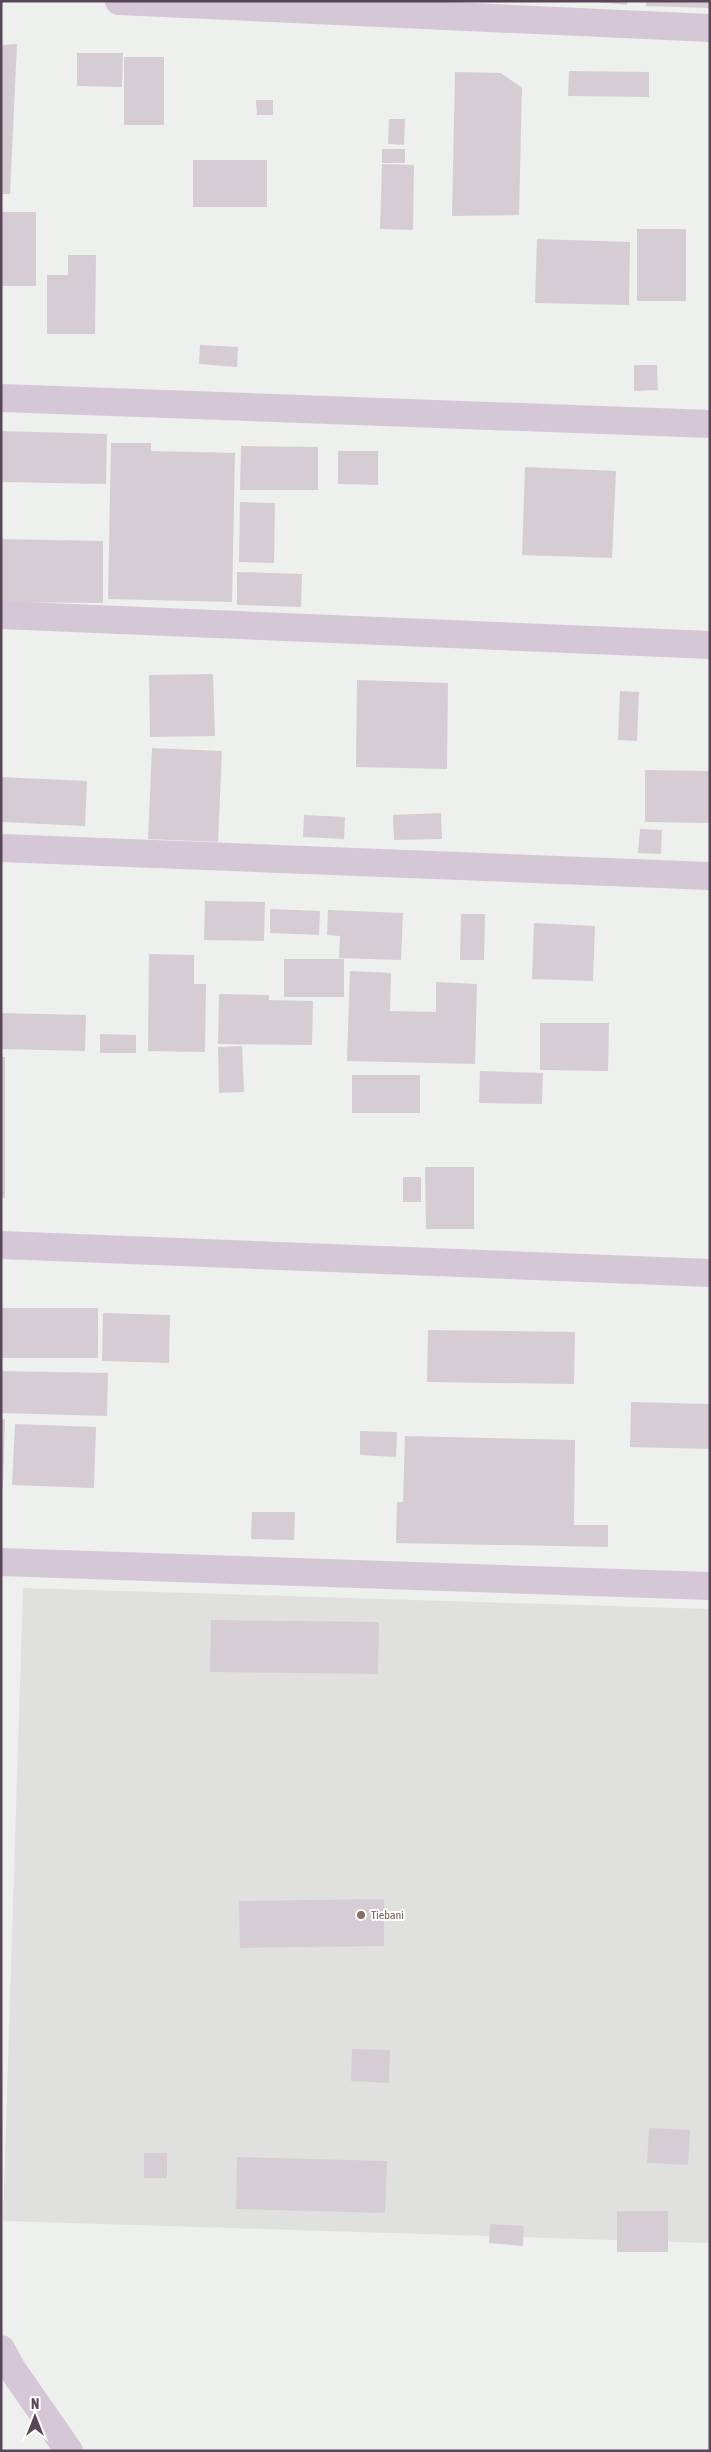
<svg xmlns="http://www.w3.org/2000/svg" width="711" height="2452" viewBox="0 0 711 2452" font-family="'Asap Condensed',sans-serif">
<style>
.education{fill:#e0e1de}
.building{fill:#d5cdd3}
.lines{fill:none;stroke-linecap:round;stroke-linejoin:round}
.minor{stroke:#d6c7d6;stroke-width:28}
.education-dot{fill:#8d6e63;stroke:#fff;stroke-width:2}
.labels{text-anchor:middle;stroke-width:4;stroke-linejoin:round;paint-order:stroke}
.education-label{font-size:12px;fill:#785e54;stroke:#fff;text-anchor:start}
</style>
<rect width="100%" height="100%" fill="#eef0ed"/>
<polygon class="education" points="23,1588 710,1609 710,2243 3,2221"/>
<g class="building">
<polygon points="585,1 627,1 627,5"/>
<polygon points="646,1 710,1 710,8 646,6"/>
<polygon points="17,44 10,194 1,194 1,45"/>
<polygon points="77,53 123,53 122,87 77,86"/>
<rect x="124" y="57" width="40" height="68"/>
<polygon points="569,71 649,72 649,97 568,96"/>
<polygon points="455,72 501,73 522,88 519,215 452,216"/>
<polygon points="256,100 273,100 273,115 257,115"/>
<polygon points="389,119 405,119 404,145 388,144"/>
<rect x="382" y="149" width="23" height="14"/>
<rect x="193" y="160" width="74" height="47"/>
<polygon points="382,164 414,165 413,230 380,229"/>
<rect x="1" y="212" width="35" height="74"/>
<rect x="637" y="229" width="49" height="72"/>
<polygon points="537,239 630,242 629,305 535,303"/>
<polygon points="68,255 96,255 95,334 47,334 47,275 68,275"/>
<polygon points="200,345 238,347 237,367 199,364"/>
<polygon points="634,365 657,365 658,390 634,391"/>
<polygon points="1,431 107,434 106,484 1,482"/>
<polygon points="111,443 151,443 151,451 235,453 232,602 108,599"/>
<polygon points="241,446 318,447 318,490 240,490"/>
<polygon points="338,451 378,451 378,485 338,484"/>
<polygon points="525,467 616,471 612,558 522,555"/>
<polygon points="240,502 275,503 274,563 239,562"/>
<polygon points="1,539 103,541 103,603 1,602"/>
<polygon points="237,572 302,574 301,607 237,605"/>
<polygon points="213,674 215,736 150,737 149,675"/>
<polygon points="357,680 448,683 447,769 356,767"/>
<polygon points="620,691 639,692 637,741 618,740"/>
<polygon points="152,748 222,751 218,842 148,839"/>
<polygon points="645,770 710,771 710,823 645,822"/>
<polygon points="1,777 87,781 85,826 1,822"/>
<polygon points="441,813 442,839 394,840 393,815"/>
<polygon points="304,815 345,817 344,839 303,837"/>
<polygon points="640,829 662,830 661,854 638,853"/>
<polygon points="205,901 265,902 264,941 204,940"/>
<polygon points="270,909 320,911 319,935 270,933"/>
<polygon points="328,910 403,913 401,960 339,958 340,936 327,935"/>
<polygon points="461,914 485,914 484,960 460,960"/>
<polygon points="534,923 595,926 593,981 532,979"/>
<polygon points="149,954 194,955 194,984 206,984 205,1052 148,1051"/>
<rect x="284" y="959" width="60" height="38"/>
<polygon points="350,971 391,973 390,1011 436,1012 436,982 477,984 475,1064 347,1061"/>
<polygon points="219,994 269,995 269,1000 313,1001 312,1045 218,1044"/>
<polygon points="1,1013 86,1015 85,1051 1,1049"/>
<polygon points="540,1023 609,1023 608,1071 540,1070"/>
<polygon points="100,1034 136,1035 136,1053 100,1053"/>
<polygon points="242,1046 244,1092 219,1093 218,1047"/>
<rect x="1" y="1057" width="4" height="141"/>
<polygon points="480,1071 543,1073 542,1104 479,1103"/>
<rect x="352" y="1075" width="68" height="38"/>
<polygon points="425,1167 474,1167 474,1229 426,1229"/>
<rect x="403" y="1177" width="18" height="25"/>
<rect x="1" y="1308" width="97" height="50"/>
<polygon points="103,1313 170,1315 169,1363 102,1361"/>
<polygon points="428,1330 575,1332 574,1384 427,1382"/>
<polygon points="1,1371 108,1373 107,1416 1,1413"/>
<polygon points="631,1402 710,1404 710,1449 630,1447"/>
<polygon points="1,1419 5,1419 3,1488 1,1488"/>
<polygon points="15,1424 96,1427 94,1488 12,1485"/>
<polygon points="360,1431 397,1432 396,1457 360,1455"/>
<polygon points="405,1436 575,1440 574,1525 608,1525 608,1547 396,1543 397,1502 403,1502"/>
<polygon points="252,1512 295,1512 294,1540 251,1539"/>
<polygon points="211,1620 379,1622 378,1674 210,1672"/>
<polygon points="384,1899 384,1946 240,1948 239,1901"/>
<polygon points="352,2049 390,2050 389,2083 351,2081"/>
<polygon points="649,2128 690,2130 688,2165 647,2163"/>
<rect x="144" y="2153" width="23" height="25"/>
<polygon points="237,2157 387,2161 385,2213 236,2209"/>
<rect x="617" y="2211" width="51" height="41"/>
<polygon points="490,2224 524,2226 523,2246 489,2243"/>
</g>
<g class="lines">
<g class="minor">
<polyline points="119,1 710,28"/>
<polyline points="1,398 710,424"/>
<polyline points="1,615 710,645"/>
<polyline points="1,848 710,876"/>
<polyline points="1,1245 710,1273"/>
<polyline points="1,1562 710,1586"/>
<polyline points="1,2349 12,2369 69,2451"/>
</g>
</g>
<circle class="education-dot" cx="361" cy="1915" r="5"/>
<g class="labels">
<g class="education-label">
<text x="371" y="1919">Tiebani</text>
</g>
</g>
<rect width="711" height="2452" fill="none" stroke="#594758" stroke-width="5"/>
<g transform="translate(35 2417)" stroke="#ffffff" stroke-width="4" paint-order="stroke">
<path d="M0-4L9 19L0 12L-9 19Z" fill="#594758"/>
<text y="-8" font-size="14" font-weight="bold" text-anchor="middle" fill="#594758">N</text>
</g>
</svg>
